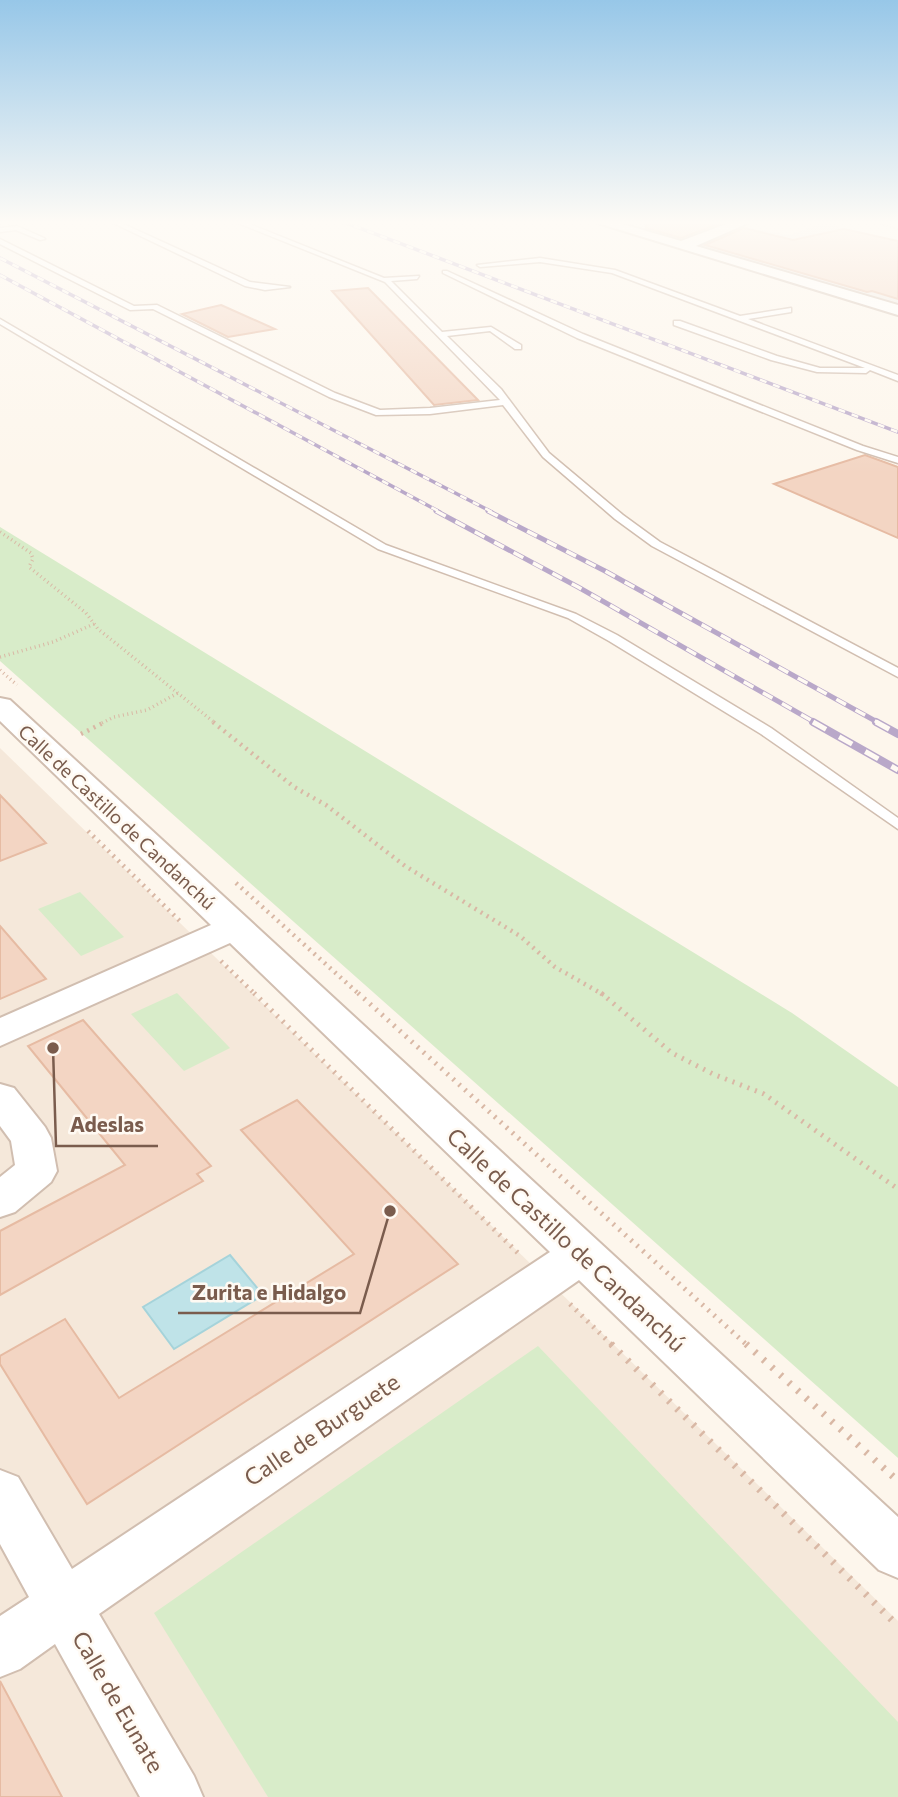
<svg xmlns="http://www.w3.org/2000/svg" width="898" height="1797" viewBox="0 0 898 1797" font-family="Commissioner,sans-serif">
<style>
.residential{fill:#f5e8da}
.industrial{fill:#efe9e4}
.green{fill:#d8ecc9}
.water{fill:#bfe3e8;stroke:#a5d3da;stroke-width:2}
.building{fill:#f3d5c3;stroke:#e6bba3;stroke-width:2}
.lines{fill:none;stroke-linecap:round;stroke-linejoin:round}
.lane-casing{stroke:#d1beb0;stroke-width:3}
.street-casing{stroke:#d1beb0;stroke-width:4}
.path-far4{stroke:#d9b8a5;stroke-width:2;stroke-dasharray:1 2.5;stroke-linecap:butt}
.path-far3{stroke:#d9b8a5;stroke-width:3.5;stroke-dasharray:1 3.5;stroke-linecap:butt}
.path-far2{stroke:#d9b8a5;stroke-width:4.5;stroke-dasharray:2 5;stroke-linecap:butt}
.path-far1{stroke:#d9b8a5;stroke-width:5;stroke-dasharray:2 6;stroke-linecap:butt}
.path{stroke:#d9b8a5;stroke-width:7;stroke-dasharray:2.5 9;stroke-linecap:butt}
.lane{fill:#fff;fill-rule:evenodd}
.street{fill:#fff;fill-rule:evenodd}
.rail-far2-casing{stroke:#b9a8c9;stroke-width:3.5}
.rail-far1-casing{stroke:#b9a8c9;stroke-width:5}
.rail-casing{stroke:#b9a8c9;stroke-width:8}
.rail-far2{stroke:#fffaf3;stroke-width:2.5;stroke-dasharray:7;stroke-linecap:butt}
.rail-far1{stroke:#fffaf3;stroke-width:3.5;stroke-dasharray:11;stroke-linecap:butt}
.rail{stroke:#fffaf3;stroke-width:5;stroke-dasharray:15;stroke-linecap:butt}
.labels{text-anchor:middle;stroke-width:5;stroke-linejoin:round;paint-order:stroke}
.street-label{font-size:19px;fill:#7a5c4d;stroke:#fffaf3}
.near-street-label{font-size:23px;fill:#7a5c4d;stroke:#fffaf3}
.leader{fill:none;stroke:#7a5c4d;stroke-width:2.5}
.callout-dot{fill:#7a5c4d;stroke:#fffaf3;stroke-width:2.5}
.callout-label{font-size:21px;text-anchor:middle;font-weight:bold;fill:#7a5c4d;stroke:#fffaf3;stroke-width:5;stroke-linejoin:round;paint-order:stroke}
</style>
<rect width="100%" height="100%" fill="#fdf6ec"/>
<polygon class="residential" points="0,748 898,1621 898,1797 0,1797"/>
<polygon class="industrial" points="623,221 708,221 789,235 824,223 898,241 898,310 693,247 680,238"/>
<g class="green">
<polygon points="0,527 792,1013 898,1087 898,1458 0,661"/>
<polygon points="80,892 124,937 81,956 38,909"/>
<polygon points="177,993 230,1048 184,1071 131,1014"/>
<polygon points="538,1346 898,1722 898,1797 268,1797 154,1613"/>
</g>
<polygon class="water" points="230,1255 263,1295 174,1349 143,1307"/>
<g class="building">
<polygon points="647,221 721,221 721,223 681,238 646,228"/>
<polygon points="744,228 793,240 844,229 898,241 898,299 872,291 867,292 705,245"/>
<polygon points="368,288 478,400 434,405 332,291"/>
<polygon points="221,305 275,329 228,337 182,314"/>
<polygon points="865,455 898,467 898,538 774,484"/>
<polygon points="0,795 46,843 0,861"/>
<polygon points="0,926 46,979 0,999"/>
<polygon points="83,1020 211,1166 197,1174 203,1181 0,1295 0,1231 125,1165 28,1046"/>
<polygon points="297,1100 458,1264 87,1504 0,1364 0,1356 65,1319 119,1398 354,1254 241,1130"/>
<polygon points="0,1681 62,1797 0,1797"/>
</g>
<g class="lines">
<g class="lane-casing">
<g id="lane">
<polygon points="109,221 117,221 250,282 290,287 265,290 245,286"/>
<polygon points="233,221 242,221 384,278 419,276 417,279 391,281 442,332 491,327 521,345 521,349 515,349 490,331 447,336 501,389 549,453 623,515 660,542 898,668 898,677 652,546 615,519 543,457 503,405 430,414 376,415 329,397 153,309 130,310 0,244 0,239 134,306 157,305 335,393 380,410 430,408 500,400 385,282"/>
<polygon points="17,226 44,238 45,239 40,240 16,230 0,232 0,228"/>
<polygon points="540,258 615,270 740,316 791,308 791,312 748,319 898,375 898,381 870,370 866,373 817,372 771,360 674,325 674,321 680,321 777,356 820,368 865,368 612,273 540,262 480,267 477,265"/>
<polygon points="443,271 447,271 583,334 863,446 898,457 898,463 857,450 577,338 443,273"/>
<polygon points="0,319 386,545 576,614 617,635 771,728 898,818 898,829 761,734 609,641 568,618 378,549 0,324"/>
</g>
</g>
<g class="street-casing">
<g id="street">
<polygon points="591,221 612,221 681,241 734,221 753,221 696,246 898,305 898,315"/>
<polygon points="0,698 10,700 898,1517 898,1578 879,1570 579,1280 99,1614 194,1776 203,1797 140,1797 55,1644 20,1669 0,1677 0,1616 29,1597 0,1544 0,1470 18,1477 72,1569 550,1252 230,943 0,1046 0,1018 211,925 0,721"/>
<polygon points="0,1084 14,1088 45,1127 51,1138 57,1171 51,1182 15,1212 0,1217 0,1177 15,1165 11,1141 0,1126"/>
</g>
</g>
<polyline class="path-far4" points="870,221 898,229"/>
<g class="path-far3">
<polyline points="0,532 31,553 33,559 29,567 86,613 98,629 215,723"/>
<polyline points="0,657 53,642 94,624"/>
<polyline points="0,670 17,685"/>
<polyline points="102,723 114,717 147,710 178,693"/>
</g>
<g class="path-far2">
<polyline points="213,722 294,787 326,805 405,866 520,936 555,967 604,995"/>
<polyline points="81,734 105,722"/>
<polyline points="88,831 182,923"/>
<polyline points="236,883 360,995"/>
<polyline points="221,961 256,995"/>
</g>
<g class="path-far1">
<polyline points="254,993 519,1254"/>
<polyline points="358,993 748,1346"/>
<polyline points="601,993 672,1053 713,1074 764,1094 898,1189"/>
<polyline points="570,1304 613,1346"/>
</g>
<g class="path">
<polyline points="611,1344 898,1626"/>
<polyline points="746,1344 898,1481"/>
</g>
<use href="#lane" class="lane"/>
<use href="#street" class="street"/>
<g class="rail-far2-casing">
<g id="rail-far2">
<polyline points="341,221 898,432"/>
<polyline points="0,258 492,512"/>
<polyline points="0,275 440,512"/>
</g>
</g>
<g class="rail-far1-casing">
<g id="rail-far1">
<polyline points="436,511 578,587 816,723"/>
<polyline points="488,511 605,571 879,723"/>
</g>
</g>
<g class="rail-casing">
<g id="rail">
<polyline points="813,722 898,770"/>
<polyline points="876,722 898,734"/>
</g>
</g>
<use href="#rail-far2" class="rail-far2"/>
<use href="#rail-far1" class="rail-far1"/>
<use href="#rail" class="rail"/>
</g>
<linearGradient id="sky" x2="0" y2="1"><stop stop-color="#97c7e8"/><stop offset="0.47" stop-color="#fefbf6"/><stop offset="1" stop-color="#fefbf6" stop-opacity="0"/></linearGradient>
<rect width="898" height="473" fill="url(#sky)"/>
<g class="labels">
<g class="street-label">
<text transform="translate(117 817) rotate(43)" y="7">Calle de Castillo de Candanchú</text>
</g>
<g class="near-street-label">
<text transform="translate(566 1240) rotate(43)" y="8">Calle de Castillo de Candanchú</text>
<text transform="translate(322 1430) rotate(-34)" y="8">Calle de Burguete</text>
<text transform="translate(118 1702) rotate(60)" y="8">Calle de Eunate</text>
</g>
</g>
<path class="leader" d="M53 1048L56 1146H158M390 1211L360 1313H178"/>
<g class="callout-dot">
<circle cx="53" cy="1048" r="7"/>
<circle cx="390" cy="1211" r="7"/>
</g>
<g class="callout-label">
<text x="107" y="1132">Adeslas</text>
<text x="269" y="1300">Zurita e Hidalgo</text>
</g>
</svg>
